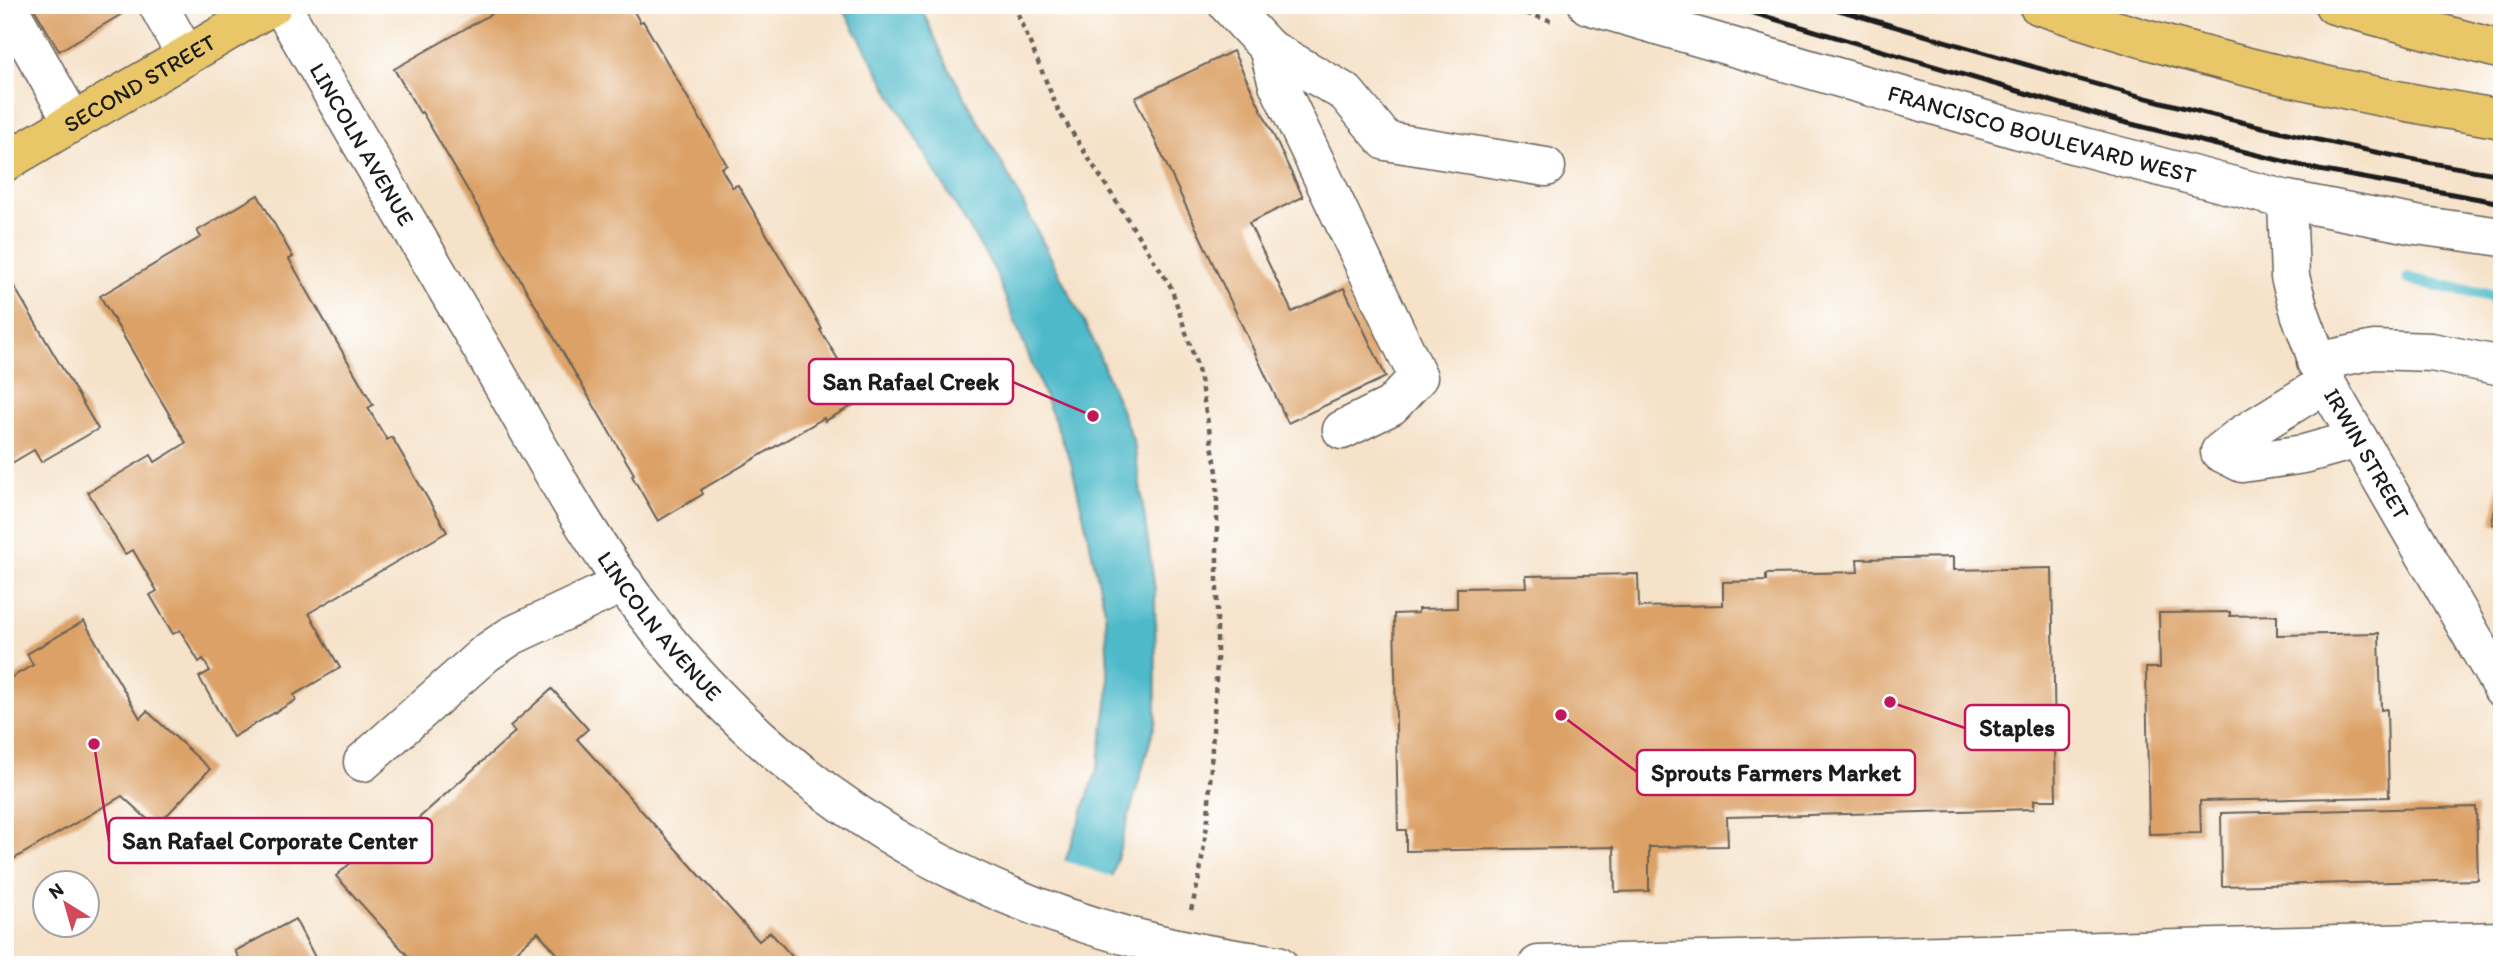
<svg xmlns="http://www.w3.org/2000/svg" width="2507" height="970" viewBox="0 0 2507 970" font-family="Itim,sans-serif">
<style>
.water{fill:#4db9c9;stroke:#346a72;stroke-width:2}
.pier{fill:#f5e2c9}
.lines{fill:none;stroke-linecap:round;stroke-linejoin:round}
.stream{stroke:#4db9c9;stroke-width:12}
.building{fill:#dba166}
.minor-casing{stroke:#686159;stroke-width:41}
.major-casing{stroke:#686159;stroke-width:41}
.highway-casing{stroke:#686159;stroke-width:41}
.path{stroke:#686159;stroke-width:4.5;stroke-dasharray:5 5;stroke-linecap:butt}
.minor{stroke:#fff;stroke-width:38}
.major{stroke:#e9c769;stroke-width:38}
.highway{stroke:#e9c769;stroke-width:38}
.rail{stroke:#1c1c1c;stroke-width:5}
.labels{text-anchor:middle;stroke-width:5;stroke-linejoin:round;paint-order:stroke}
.street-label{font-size:23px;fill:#1c1c1c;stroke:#fff}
.leader{fill:none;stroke:#c2185b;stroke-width:2.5}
.callout-dot{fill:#c2185b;stroke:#fff;stroke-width:2.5}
.callout{fill:#fff;stroke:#c2185b;stroke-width:2.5}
.callout-label{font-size:24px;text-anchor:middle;font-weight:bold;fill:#1c1c1c}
</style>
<rect width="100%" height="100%" fill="#fff"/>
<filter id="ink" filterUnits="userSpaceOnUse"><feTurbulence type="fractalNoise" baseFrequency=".0143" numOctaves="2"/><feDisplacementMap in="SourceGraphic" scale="14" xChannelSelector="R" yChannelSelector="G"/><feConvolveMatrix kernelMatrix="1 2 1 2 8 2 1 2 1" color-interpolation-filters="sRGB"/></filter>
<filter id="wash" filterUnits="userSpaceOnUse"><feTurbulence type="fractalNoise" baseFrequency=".00686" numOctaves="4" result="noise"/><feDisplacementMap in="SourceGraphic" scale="28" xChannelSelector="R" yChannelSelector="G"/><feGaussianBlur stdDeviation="1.57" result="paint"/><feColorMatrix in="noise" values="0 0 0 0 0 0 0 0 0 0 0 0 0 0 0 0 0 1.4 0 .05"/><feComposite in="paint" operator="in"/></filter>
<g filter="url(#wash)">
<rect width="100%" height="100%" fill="#f5e2c9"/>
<polygon class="water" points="841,5 920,5 948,67 1010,178 1093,340 1134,443 1155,591 1156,720 1087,965 1034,965 1047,931 1066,859 1098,767 1109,690 1105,610 1071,462 994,269 924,153"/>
<polygon class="pier" points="1062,860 1116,878 1091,965 1050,965 1032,959 1044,930"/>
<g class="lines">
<polyline class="stream" points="2408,279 2502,298"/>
</g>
<g id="blocks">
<g class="building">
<polygon points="32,5 117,5 122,14 59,51"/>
<polygon points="507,5 630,5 640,22 643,21 727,165 721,168 732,187 738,185 822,329 820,330 863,400 825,421 824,418 701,490 703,494 658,521 632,476 634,474 422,112 420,113 394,69"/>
<polygon points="1233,51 1303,197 1249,223 1292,312 1344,288 1386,377 1288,423 1135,98"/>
<polygon points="258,195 293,257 289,259 373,405 368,408 387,440 392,437 447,532 309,613 340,668 294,695 296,700 233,737 199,677 210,671 203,659 199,662 180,630 173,634 150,595 157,591 133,550 125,554 88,492 151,455 155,462 186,443 100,296 201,237 197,231"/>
<polygon points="5,271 98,429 41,462 34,450 5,467"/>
<polygon points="2500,473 2502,473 2502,526 2492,524"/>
<polygon points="1953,557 1953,570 2052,568 2056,800 2034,800 2034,809 1727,817 1728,846 1649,847 1649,891 1615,892 1614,847 1406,851 1406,830 1398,830 1394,614 1418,613 1418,609 1457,608 1457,588 1527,587 1526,576 1638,574 1639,607 1723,605 1723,582 1766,581 1766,574 1858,572 1857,559"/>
<polygon points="2230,612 2230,616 2277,615 2277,635 2379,633 2381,710 2387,709 2389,797 2200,801 2201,833 2149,834 2146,668 2160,668 2159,613"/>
<polygon points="84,621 140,718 147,711 210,769 156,827 122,796 5,864 5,681 33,665 27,654"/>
<polygon points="552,689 588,729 577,739 759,941 770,932 800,965 567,965 538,932 501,965 416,965 336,876 383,834 391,843 515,732 510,726"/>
<polygon points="2476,807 2478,880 2222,886 2221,813"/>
<polygon points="295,919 319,965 226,965 239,958 235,951"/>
</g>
</g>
</g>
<g filter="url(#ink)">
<use href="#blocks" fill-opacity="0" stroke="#686159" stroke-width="2"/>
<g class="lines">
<g class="minor-casing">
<g id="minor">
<polyline points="7,5 73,122"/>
<polyline points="158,5 186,56"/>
<path id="s1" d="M281,5C348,121 416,237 484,352C535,440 583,532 645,613C804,820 1021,934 1278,965"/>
<polyline points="1228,5 1268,48 1346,93 1386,141 1546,167"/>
<path id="s2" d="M1588,5L2023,131L2287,200L2416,225L2502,237"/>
<polyline points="1268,48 1278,84 1418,377 1391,406 1342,430"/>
<path id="s3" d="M2287,200L2290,277L2300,313L2326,383L2502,688"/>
<polyline points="2316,362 2374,350 2431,352 2502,366"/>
<polyline points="2326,383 2239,437 2220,452 2242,463 2304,454 2358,439"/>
<polyline points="363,762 486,653 511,636 624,583"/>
<polyline points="1538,965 2502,941"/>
</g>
</g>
<g class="major-casing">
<g id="major">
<path id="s4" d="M5,162L273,5"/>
</g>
</g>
<g class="highway-casing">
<g id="highway">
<path d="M2038,5C2189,57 2344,93 2502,119"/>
<polyline points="2334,5 2502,50"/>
</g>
</g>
<g class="path">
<polyline points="1014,5 1059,112 1171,287 1198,369 1217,472 1217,661 1208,818 1199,879 1191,910"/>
<polyline points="1498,5 1552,21"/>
</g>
<use href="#minor" class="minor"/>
<use href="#major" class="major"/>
<use href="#highway" class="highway"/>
<g class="rail">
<polyline points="1727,5 2119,121 2319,170 2502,203"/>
<path d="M1822,5C2048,72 2268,138 2502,175"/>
</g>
</g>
</g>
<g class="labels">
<g class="street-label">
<text dy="8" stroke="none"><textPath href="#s4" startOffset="156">SECOND STREET</textPath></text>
<text dy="8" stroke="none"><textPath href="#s2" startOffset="472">FRANCISCO BOULEVARD WEST</textPath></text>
<text dy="8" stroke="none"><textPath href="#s1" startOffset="161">LINCOLN AVENUE</textPath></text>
<text dy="8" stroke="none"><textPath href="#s3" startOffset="271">IRWIN STREET</textPath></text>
<text dy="8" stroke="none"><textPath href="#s1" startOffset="728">LINCOLN AVENUE</textPath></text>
</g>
</g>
<path class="leader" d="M1093 416L1013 382M1890 702L1965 728M1561 715L1637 772M94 744L109 841"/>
<g class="callout-dot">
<circle cx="1093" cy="416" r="7"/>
<circle cx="1890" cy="702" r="7"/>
<circle cx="1561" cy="715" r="7"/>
<circle cx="94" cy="744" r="7"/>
</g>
<g class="callout">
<rect x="809" y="359" width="204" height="45" rx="7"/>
<rect x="1965" y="705" width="104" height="45" rx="7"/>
<rect x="1637" y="750" width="278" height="45" rx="7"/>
<rect x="109" y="818" width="323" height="45" rx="7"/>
</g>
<g class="callout-label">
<text x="911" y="390">San Rafael Creek</text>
<text x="2017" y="736">Staples</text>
<text x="1776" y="781">Sprouts Farmers Market</text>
<text x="270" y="849">San Rafael Corporate Center</text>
</g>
<rect width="2507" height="970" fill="none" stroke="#fff" stroke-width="28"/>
<g transform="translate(66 904) rotate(323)"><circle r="33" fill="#ffffff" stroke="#a4a4a4" stroke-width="2"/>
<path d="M0-5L12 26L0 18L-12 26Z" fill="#d1495b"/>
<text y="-10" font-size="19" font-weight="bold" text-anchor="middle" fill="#1c1c1c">N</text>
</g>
</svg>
